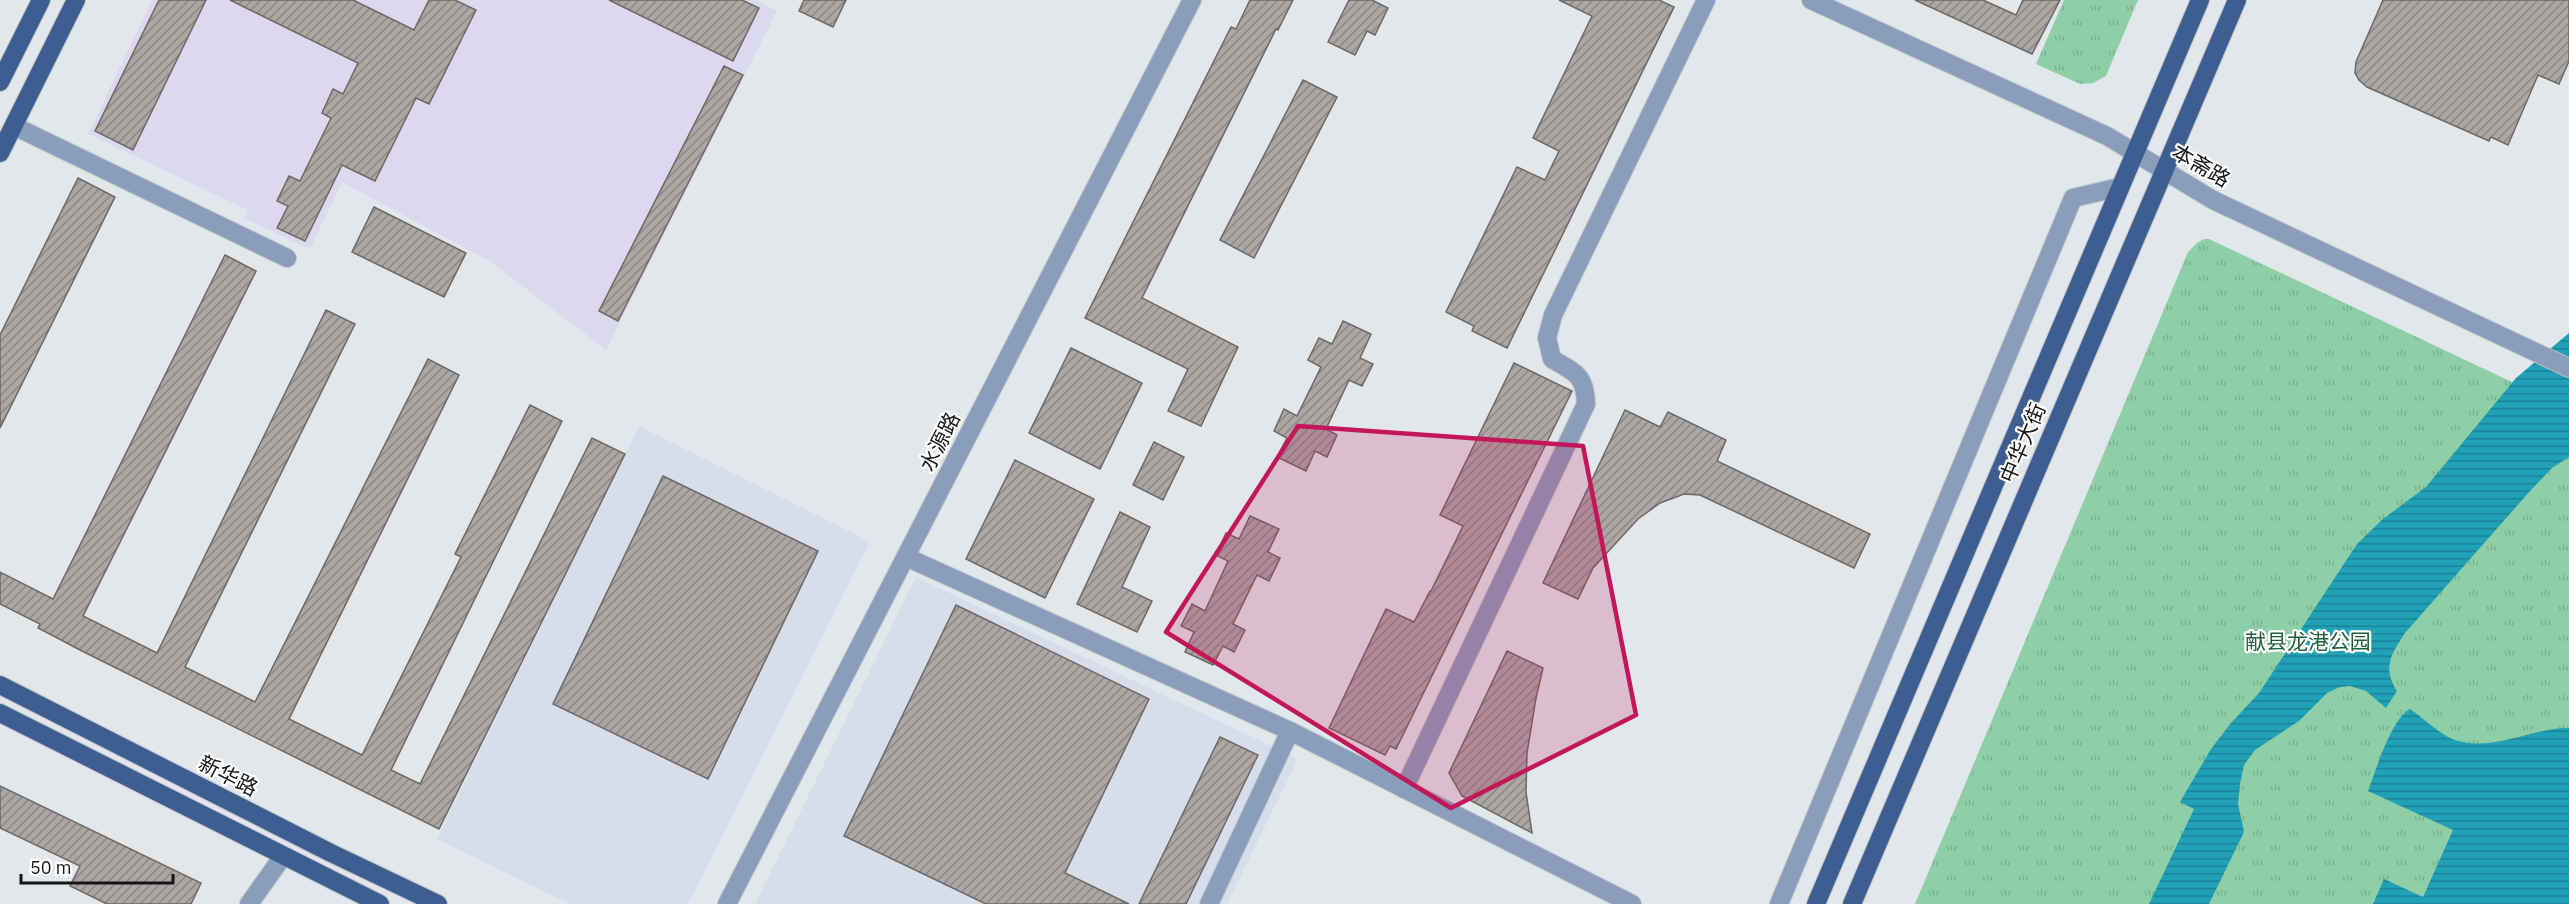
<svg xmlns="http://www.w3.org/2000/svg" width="2569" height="904" viewBox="0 0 2569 904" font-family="'IBM Plex Sans','Noto Sans SC',sans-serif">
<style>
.built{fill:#d5deea}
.education{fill:#dcd9ef}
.grass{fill:url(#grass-tufts)}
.water{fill:url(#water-rules)}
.building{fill:url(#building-hatch);stroke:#6d6765;stroke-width:1.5}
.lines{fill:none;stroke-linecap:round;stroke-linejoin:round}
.minor-casing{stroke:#c1c5ca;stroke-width:20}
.major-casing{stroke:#c1c5ca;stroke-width:20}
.minor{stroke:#8a9dba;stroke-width:18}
.major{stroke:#3e5e91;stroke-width:18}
.marked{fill:#c2185b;fill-opacity:0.2;stroke:#c2185b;stroke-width:4.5;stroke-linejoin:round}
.labels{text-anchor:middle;stroke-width:4.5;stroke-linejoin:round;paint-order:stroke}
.street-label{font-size:21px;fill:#131516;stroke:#fff}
.park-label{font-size:21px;fill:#225e3d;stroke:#fff}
</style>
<defs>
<pattern id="grass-tufts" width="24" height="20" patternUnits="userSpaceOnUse" patternTransform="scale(1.5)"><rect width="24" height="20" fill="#8fcfa8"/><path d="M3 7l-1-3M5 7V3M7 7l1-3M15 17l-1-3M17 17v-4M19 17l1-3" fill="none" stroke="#7ab190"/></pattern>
<pattern id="water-rules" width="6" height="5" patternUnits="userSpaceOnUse" patternTransform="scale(1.5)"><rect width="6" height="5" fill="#20a1b6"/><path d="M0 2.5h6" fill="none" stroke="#1b8293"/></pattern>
<pattern id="building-hatch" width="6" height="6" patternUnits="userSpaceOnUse" patternTransform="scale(1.5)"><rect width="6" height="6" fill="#ada7a4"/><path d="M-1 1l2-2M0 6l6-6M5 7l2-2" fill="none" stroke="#8c8785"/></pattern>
</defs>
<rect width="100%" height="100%" fill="#e2e7ec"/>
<g class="built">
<polygon points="639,426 870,542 688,904 570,904 437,839"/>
<polygon points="916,577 1298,759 1227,904 755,904"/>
</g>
<polygon class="education" points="152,0 756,0 777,11 606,350 491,262 342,182 310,249 244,218 248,210 88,134"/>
<g class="grass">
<polygon points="2064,0 2138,0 2106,76 2093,83 2080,84 2036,64"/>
<polygon points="2204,239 2209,239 2569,409 2569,904 1915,904 2188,252 2197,243"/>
</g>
<g class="water">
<path d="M2569,333V457L2552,468L2530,491L2405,633C2391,655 2382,667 2397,691L2386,708L2366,691L2350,686L2340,687L2327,693L2299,721L2255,750L2244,765L2240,784L2238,804L2244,832L2209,904H2149L2194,809L2180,802L2211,749L2231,723L2259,693L2357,544L2383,519L2426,487L2516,378Z"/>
<path d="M2410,709C2423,718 2434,729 2448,737C2487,756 2529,728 2569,728V904H2373L2384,879L2423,897L2453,830L2368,791C2376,770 2391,719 2410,709Z"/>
</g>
<g class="building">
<polygon points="159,0 206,0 133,150 95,131"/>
<polygon points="230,0 353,0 414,30 429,0 455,0 476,10 429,104 416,98 375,181 342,165 305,241 277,228 288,206 277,201 289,176 300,181 331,118 322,113 333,89 343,94 358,63"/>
<polygon points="609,0 742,0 759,8 733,61"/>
<polygon points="804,0 846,0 833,27 799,11"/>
<polygon points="1250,0 1293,0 1278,30 1276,29 1142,298 1238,347 1201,426 1168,411 1188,369 1085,318 1231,27 1236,29"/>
<polygon points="1349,0 1372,0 1388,8 1375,35 1367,31 1355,55 1328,42"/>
<polygon points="1559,0 1659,0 1674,7 1507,348 1472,331 1474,326 1446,312 1517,167 1545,180 1559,151 1533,138 1592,16"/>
<polygon points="1915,0 1983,0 2016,15 2023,0 2060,0 2032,54"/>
<polygon points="2383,0 2569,0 2569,61 2559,84 2538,75 2508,145 2491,137 2489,141 2367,87 2359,80 2355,73 2356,62"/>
<polygon points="724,66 743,75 618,321 599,311"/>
<polygon points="1303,80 1337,97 1254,258 1220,240"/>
<polygon points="78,178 115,197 0,428 0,335"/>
<polygon points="374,207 466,253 444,297 352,252"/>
<polygon points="225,255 256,271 83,616 157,653 326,310 355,324 185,667 255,702 428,359 459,375 289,719 362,755 461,557 455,554 530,405 562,421 391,770 420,784 592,438 625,454 439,829 82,651 38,628 40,624 0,604 0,572 53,599"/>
<polygon points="1343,321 1371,334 1360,358 1373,364 1362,386 1349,380 1326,429 1337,435 1327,457 1315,451 1306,471 1277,457 1287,438 1274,431 1284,409 1297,416 1321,367 1308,360 1319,338 1332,344"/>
<polygon points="1071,348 1142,383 1100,469 1029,433"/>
<polygon points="1514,363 1572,391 1396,749 1390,746 1385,755 1329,728 1386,609 1414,622 1430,591 1431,591 1463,526 1440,515"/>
<polygon points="1625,410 1660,427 1668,412 1726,440 1717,461 1870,534 1854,568 1700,495 1684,494 1660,503 1638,519 1593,568 1578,599 1543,583"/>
<polygon points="1154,442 1184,457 1163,500 1133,485"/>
<polygon points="1015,460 1094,499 1045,598 966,559"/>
<polygon points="663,476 818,551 708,779 553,704"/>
<polygon points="1120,512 1150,527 1122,587 1152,601 1137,632 1077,604"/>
<polygon points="1250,516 1279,529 1268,552 1280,558 1269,581 1257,575 1233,624 1245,630 1234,652 1223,646 1213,665 1185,652 1194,632 1181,626 1192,604 1205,611 1228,561 1216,555 1226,533 1239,539"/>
<polygon points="956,605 1149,699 1065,873 1129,904 986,904 844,836"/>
<polygon points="1507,651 1543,668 1536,698 1527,753 1526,792 1532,833 1462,796 1449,773"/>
<polygon points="1220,737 1258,755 1186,904 1139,904"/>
<polygon points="0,786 201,883 191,904 107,904 70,886 80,866 0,828"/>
</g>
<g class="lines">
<g class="minor-casing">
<g id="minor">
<polyline points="1811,0 2107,136 2213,200 2569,368"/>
<polyline points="14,126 287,258"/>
<polyline points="906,557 1290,731 1632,904"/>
<path d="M1404,789L1586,404C1585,375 1576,373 1552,359L1547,338L1553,315L1706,0"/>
<polyline points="249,904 283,856"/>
<polyline points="727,904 1192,0"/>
<polyline points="1209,904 1290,731"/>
<polyline points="1779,904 2073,198 2120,187"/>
</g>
</g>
<g class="major-casing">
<g id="major">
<polyline points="0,82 41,0"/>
<polyline points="0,153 76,0"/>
<polyline points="0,685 331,853 438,904"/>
<polyline points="0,713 380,904"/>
<polyline points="1816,904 2200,0"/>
<polyline points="1852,904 2237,0"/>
</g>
</g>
<use href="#minor" class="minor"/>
<use href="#major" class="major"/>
</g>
<path class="marked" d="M1298,426L1583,446L1636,715L1451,808L1166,632Z"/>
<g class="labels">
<g class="street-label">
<text transform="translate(2201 166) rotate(30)" y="7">本斋路</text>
<text transform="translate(940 442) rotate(-63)" y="7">水源路</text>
<text transform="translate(2023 443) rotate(-67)" y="7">中华大街</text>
<text transform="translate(228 776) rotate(27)" y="7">新华路</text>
</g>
<g class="park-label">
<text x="2308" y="649">献县龙港公园</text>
</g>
</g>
<path d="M21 874v9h152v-9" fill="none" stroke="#131516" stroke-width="3"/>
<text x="30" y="874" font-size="18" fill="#131516" stroke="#ffffff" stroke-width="4.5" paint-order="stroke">50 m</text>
</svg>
